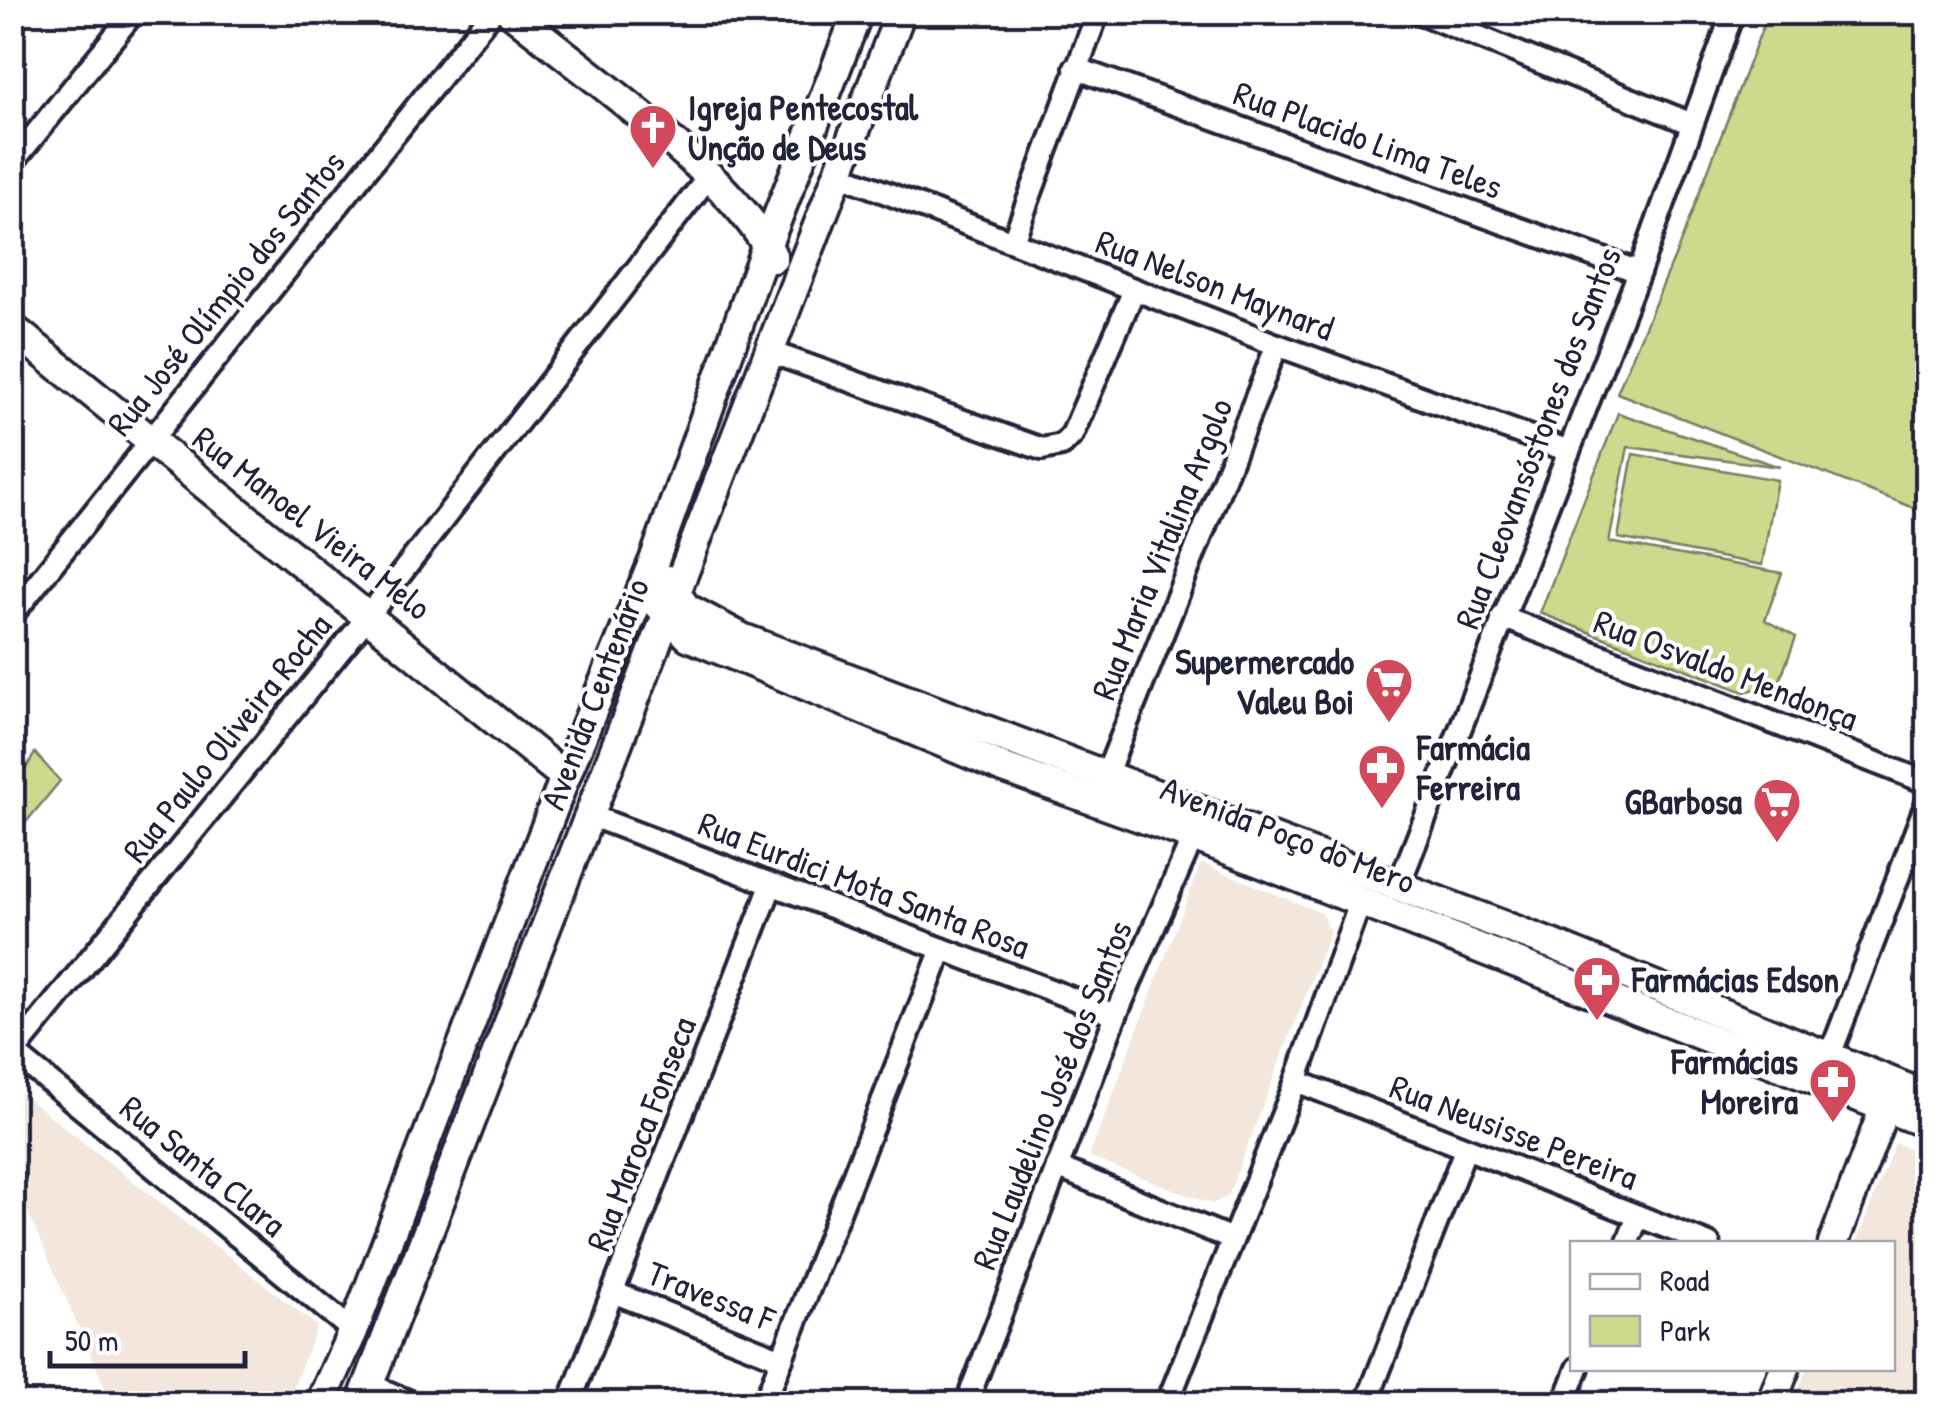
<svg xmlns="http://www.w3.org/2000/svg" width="1940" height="1416" viewBox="0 0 1940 1416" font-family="'Patrick Hand',sans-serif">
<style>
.built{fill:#f3e6dc}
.green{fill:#cdd98c;stroke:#787e64;stroke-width:2.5}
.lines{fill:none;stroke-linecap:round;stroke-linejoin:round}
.street-casing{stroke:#22223b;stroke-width:28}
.secondary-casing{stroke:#22223b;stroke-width:35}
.street{stroke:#fff;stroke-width:20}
.secondary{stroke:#fff;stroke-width:28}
.labels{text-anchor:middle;stroke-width:8;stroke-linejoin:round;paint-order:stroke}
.poi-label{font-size:35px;font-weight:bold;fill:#22223b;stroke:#fff;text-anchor:start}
.street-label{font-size:35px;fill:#22223b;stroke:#fff}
</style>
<rect width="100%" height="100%" fill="#fff"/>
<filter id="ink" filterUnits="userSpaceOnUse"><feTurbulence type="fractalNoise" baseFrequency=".01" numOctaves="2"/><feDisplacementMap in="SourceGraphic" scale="20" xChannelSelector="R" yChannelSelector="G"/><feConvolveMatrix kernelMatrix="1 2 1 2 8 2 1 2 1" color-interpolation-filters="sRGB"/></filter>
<g filter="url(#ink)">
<g class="built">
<polygon points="1201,863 1321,913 1330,932 1228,1196 1212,1204 1089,1157"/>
<polygon points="17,1090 317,1326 287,1403 112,1403 13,1178 13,1094"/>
<polygon points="1895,1143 1927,1155 1927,1403 1793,1403 1807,1369 1892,1368 1892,1244 1856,1243"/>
</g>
<g class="green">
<polygon points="1768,13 1927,13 1927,513 1617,393 1678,249"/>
<polygon points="1618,413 1780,467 1628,447 1609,542 1782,573 1765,620 1796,637 1779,683 1744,692 1540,613"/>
<polygon points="1633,454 1777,480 1762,565 1618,538"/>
<polygon points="35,753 60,781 13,838 13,766 23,773"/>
</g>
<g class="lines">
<g class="street-casing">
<g id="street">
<polyline points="1418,12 1692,124"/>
<polyline points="1075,68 1639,272"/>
<polyline points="12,163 134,12"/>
<polyline points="838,174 1277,345 1569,451"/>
<polyline points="1013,241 1098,12"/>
<polyline points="770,352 1042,449 1062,445 1072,435 1134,290"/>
<polyline points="12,615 492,12"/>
<polyline points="1502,617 1928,783"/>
<polyline points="1106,776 1277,345"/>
<polyline points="589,815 1116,1015"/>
<polyline points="1399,885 1639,272 1733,12"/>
<polyline points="12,1051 353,1331"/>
<polyline points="12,1055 369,615 709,176"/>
<polyline points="1829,1058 1928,799"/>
<polyline points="1296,1081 1709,1244"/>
<polyline points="1057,1167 1232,1239"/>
<polyline points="1627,1244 1638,1216"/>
<polyline points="615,1293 782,1359"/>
<polyline points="369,1384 415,1404"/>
<polyline points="569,1404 771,886"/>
<polyline points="764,1404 942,949"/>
<polyline points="966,1404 1116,1015 1197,828"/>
<polyline points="1167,1404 1296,1081 1360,903"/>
<polyline points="1366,1404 1465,1150"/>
<polyline points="1564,1404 1578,1368"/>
</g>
</g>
<g class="secondary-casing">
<g id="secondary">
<path d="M511,12C580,69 740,181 773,258"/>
<polyline points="12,328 565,777"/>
<polyline points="667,580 686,608 742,638 1554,945 1928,1097"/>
<polyline points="656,602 688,636 1004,768 1193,836 1928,1124"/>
<polyline points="1833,1244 1891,1091"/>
<polyline points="320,1404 353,1331 565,777 655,558 767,244 858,12"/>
<polyline points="361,1404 901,12"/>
<polyline points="1771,1404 1785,1368"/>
</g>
</g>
<use href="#street" class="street"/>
<use href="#secondary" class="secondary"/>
</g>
</g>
<defs>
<g id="church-pin" transform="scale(2.5)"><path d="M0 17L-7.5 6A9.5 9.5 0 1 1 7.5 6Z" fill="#d1495b" stroke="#fff"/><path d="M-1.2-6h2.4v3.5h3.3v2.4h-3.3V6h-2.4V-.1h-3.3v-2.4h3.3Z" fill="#fff"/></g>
<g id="supermarket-pin" transform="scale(2.5)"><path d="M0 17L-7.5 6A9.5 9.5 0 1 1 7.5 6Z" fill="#d1495b" stroke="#fff"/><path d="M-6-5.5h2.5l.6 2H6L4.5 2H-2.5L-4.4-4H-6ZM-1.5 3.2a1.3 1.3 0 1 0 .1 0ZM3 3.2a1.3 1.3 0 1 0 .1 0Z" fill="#fff"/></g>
<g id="pharmacy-pin" transform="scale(2.5)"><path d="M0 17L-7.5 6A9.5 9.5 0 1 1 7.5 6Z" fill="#d1495b" stroke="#fff"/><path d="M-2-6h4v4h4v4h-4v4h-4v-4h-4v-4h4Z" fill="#fff"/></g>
</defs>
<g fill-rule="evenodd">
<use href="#church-pin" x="653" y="128"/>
<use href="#supermarket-pin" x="1389" y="682"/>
<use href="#pharmacy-pin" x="1382" y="768"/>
<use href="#supermarket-pin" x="1777" y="802"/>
<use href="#pharmacy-pin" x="1597" y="980"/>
<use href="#pharmacy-pin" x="1833" y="1082"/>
</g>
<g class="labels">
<g class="poi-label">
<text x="688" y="120">Igreja Pentecostal<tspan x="688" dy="40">Unção de Deus</tspan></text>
<text x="1354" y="674" text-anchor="end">Supermercado<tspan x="1354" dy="40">Valeu Boi</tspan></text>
<text x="1417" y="760">Farmácia<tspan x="1417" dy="40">Ferreira</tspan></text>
<text x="1742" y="814" text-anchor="end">GBarbosa</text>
<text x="1632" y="992">Farmácias Edson</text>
<text x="1798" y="1074" text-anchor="end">Farmácias<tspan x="1798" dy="40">Moreira</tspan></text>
</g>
<g class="street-label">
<text transform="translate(1368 140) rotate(20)" y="12">Rua Placido Lima Teles</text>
<text transform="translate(1215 285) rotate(21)" y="12">Rua Nelson Maynard</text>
<text transform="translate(226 293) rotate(-51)" y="12">Rua José Olímpio dos Santos</text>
<text transform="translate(1538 438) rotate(-69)" y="12">Rua Cleovansóstones dos Santos</text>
<text transform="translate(312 523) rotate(38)" y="12">Rua Manoel Vieira Melo</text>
<text transform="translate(1162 549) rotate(-68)" y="12">Rua Maria Vitalina Argolo</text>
<text transform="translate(1726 670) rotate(21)" y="12">Rua Osvaldo Mendonça</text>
<text transform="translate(595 694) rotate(-69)" y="12">Avenida Centenário</text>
<text transform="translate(227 738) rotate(-51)" y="12">Rua Paulo Oliveira Rocha</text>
<text transform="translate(1288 835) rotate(21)" y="12">Avenida Poço do Mero</text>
<text transform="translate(864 885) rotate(21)" y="12">Rua Eurdici Mota Santa Rosa</text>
<text transform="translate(1052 1095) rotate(-68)" y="12">Rua Laudelino José dos Santos</text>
<text transform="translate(1514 1132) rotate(21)" y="12">Rua Neusisse Pereira</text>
<text transform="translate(641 1134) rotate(-69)" y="12">Rua Maroca Fonseca</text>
<text transform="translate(203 1166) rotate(39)" y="12">Rua Santa Clara</text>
<text transform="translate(711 1296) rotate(22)" y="12">Travessa F</text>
</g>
</g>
<rect width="1940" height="1416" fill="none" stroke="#fff" stroke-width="50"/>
<rect x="25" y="25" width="1890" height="1366" fill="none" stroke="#22223b" stroke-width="4" filter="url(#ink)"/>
<rect x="1570" y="1241" width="325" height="130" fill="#ffffff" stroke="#a7a7b1" stroke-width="2.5"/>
<rect x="1590" y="1274" width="50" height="15" fill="#ffffff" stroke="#a7a7b1" stroke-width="2.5"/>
<text x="1660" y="1291" font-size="30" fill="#22223b">Road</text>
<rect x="1590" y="1316" width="50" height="30" fill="#cdd98c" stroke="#a7a7b1" stroke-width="2.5"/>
<text x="1660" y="1341" font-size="30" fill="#22223b">Park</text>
<path d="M50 1351v15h195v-15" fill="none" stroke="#22223b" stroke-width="5"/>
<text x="65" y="1351" font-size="30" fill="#22223b" stroke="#ffffff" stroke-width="8" paint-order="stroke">50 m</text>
</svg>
